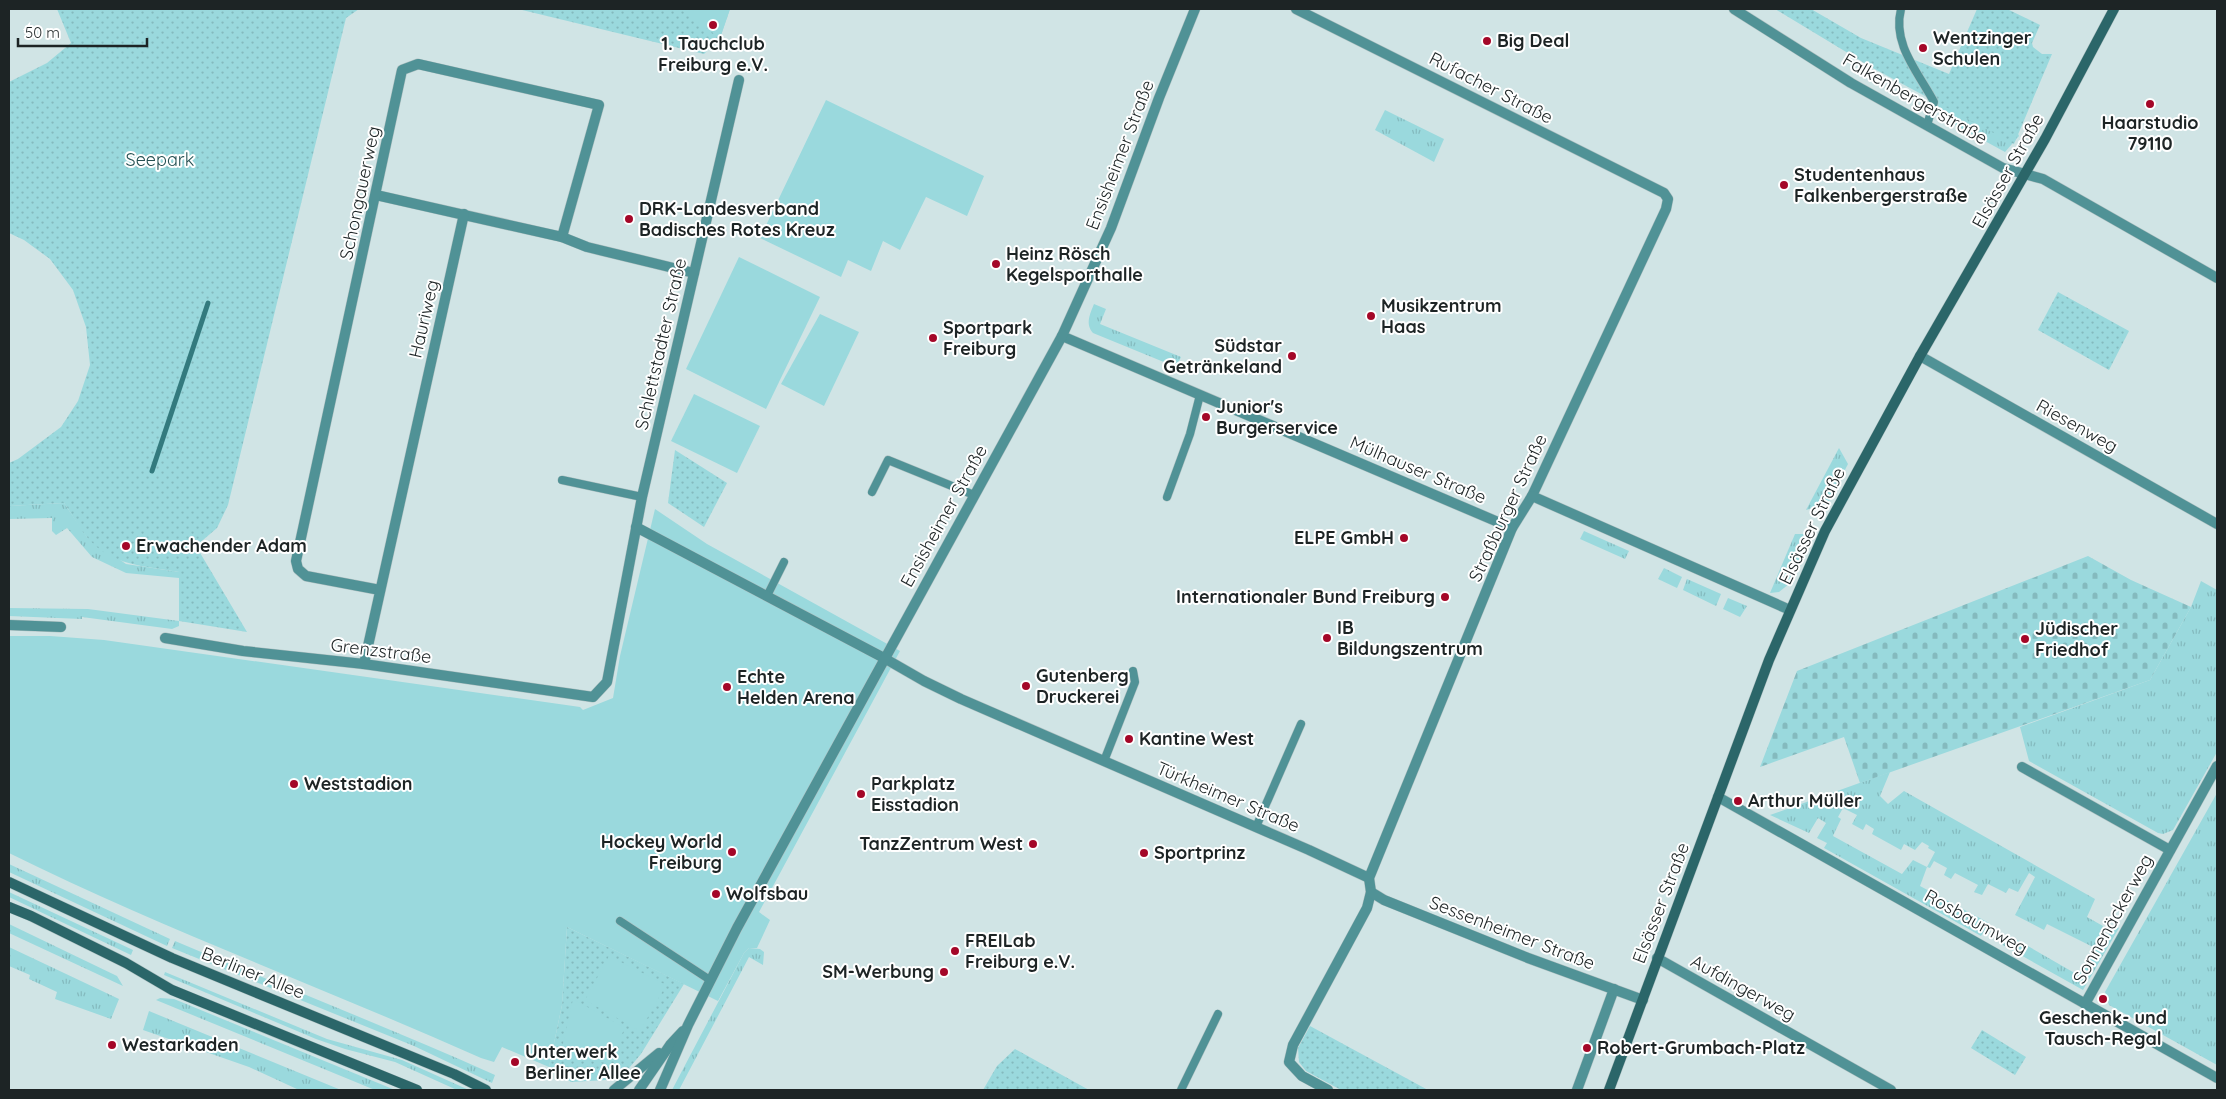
<svg xmlns="http://www.w3.org/2000/svg" width="2226" height="1099" viewBox="0 0 2226 1099" font-family="Quicksand,sans-serif">
<style>
.grass{fill:url(#grass-tufts);fill-rule:evenodd}
.cemetery{fill:url(#cemetery-stones)}
.park{fill:url(#park-dots)}
.pitch{fill:#9ad9dd}
.lines{fill:none;stroke-linecap:round;stroke-linejoin:round}
.stream{stroke:#337a7e;stroke-width:5}
.service-casing{stroke:#b0c1c2;stroke-width:9}
.pedestrian-casing{stroke:#b0c1c2;stroke-width:11}
.minor-casing{stroke:#b0c1c2;stroke-width:11}
.secondary-casing{stroke:#b0c1c2;stroke-width:11}
.service{stroke:#509296;stroke-width:8}
.pedestrian{stroke:#509296;stroke-width:10}
.minor{stroke:#509296;stroke-width:10}
.secondary{stroke:#2b6669;stroke-width:10}
.poi-dot{fill:#a40728;stroke:#fff;stroke-width:2}
.labels{text-anchor:middle;stroke-width:4;stroke-linejoin:round;paint-order:stroke}
.poi-label{font-size:18px;font-weight:bold;fill:#1d2425;stroke:#fff;text-anchor:start}
.street-label{font-size:18px;fill:#1d2425;stroke:#fff}
.park-label{font-size:18px;fill:#255052;stroke:#fff}
</style>
<defs>
<pattern id="grass-tufts" width="24" height="20" patternUnits="userSpaceOnUse" patternTransform="scale(1.25)"><rect width="24" height="20" fill="#9ad9dd"/><path d="M3 7l-1-3M5 7V3M7 7l1-3M15 17l-1-3M17 17v-4M19 17l1-3" fill="none" stroke="#84babe"/></pattern>
<pattern id="cemetery-stones" width="16" height="16" patternUnits="userSpaceOnUse" patternTransform="scale(1.25)"><rect width="16" height="16" fill="#9ad9dd"/><path d="M2 7V4a2 2 0 0 1 4 0v3zM10 15v-3a2 2 0 0 1 4 0v3z" fill="#84babe"/></pattern>
<pattern id="park-dots" width="8" height="8" patternUnits="userSpaceOnUse" patternTransform="scale(1.25)"><rect width="8" height="8" fill="#9ad9dd"/><path d="M2 2h.1M6 6h.1" fill="none" stroke="#84babe" stroke-width="1.8" stroke-linecap="round"/></pattern>
</defs>
<rect width="100%" height="100%" fill="#d0e4e5"/>
<g class="grass">
<polygon points="1936,100 2016,129 2019,136 2005,152 1941,117"/>
<polygon points="1385,110 1444,139 1434,162 1375,130"/>
<path d="M1094,304L1106,309L1100,324L1181,357L1176,367L1093,333C1085,324 1090,314 1094,304Z"/>
<polygon points="1839,448 1848,464 1829,501 1825,505 1806,510"/>
<polygon points="64,503 87,537 126,564 179,572 179,578 126,573 92,557 67,528 56,535 52,531 52,518 9,519 9,506"/>
<polygon points="1584,531 1629,551 1625,559 1580,539"/>
<polygon points="1795,534 1807,534 1810,538 1789,584 1779,592 1770,593"/>
<polygon points="1664,568 1682,577 1677,588 1658,579"/>
<polygon points="1687,579 1721,594 1716,606 1683,590"/>
<polygon points="2201,581 2217,590 2217,752 2173,830 2163,834 2158,833 2029,761 2020,727 2150,680 2191,607"/>
<polygon points="1728,598 1747,606 1740,617 1723,609"/>
<polygon points="9,608 88,609 179,621 179,626 172,629 82,617 82,619 9,616"/>
<path d="M1890,772L1880,796L1888,804L1904,791L2095,899L2087,917L2103,926L2101,932L2108,936L2114,926L2119,928L2083,990L2001,944L2007,934L2078,975L2093,947L2047,924L2044,930L2015,915L2035,877L2029,873L2018,892L2009,888L2006,893L1988,884L1982,895L1974,892L1978,885L1955,873L1951,879L1944,875L1947,868L1934,861L1930,868L1927,867L1920,886L1989,923L1981,936L1824,848L1827,843L1817,838L1826,823L1818,818L1809,833L1770,815ZM1843,808L1857,815L1852,824L1863,830L1866,824L1874,829L1872,834L1901,850L1904,844L1915,850L1922,842L1929,846L1928,848L1935,852L1927,867L1913,860L1902,874L1833,836L1841,819L1838,817Z"/>
<polygon points="2217,793 2217,1065 2109,1005 2105,992"/>
<polygon points="9,864 170,939 167,946 9,872"/>
<polygon points="9,892 133,950 131,955 9,897"/>
<polygon points="9,924 117,976 123,986 9,933"/>
<path d="M175,941C282,986 390,1028 495,1075L492,1083L414,1046L172,948Z"/>
<polygon points="9,947 119,999 111,1019 55,999 57,992 29,979 30,975 9,966"/>
<polygon points="749,948 760,949 764,952 763,965 749,957 679,1090 672,1090 744,953"/>
<polygon points="165,972 327,1039 402,1060 469,1090 457,1090 395,1062 345,1049 316,1039 164,975"/>
<polygon points="160,998 174,999 395,1090 375,1090 156,1000"/>
<polygon points="149,1011 341,1090 299,1090 249,1067 143,1030"/>
</g>
<polygon class="cemetery" points="2088,556 2131,580 2191,607 2150,680 1860,783 1844,737 1760,767 1797,671"/>
<g class="park">
<path d="M57,9H359L346,18L228,505L217,528L196,546L247,632L179,621V572C145,566 110,566 86,536C78,526 72,514 64,503L9,506V463L18,459L61,427L78,401L90,365L86,327L73,290L50,259L24,240L9,233V82L47,63L71,43Z"/>
<polygon points="518,9 730,9 720,38 704,54"/>
<polygon points="1775,9 1811,9 1861,38 1949,74 1977,9 2007,9 2040,25 2032,43 2033,47 2042,54 2052,54 2014,144 1871,67"/>
<polygon points="2058,292 2129,331 2109,370 2038,330"/>
<polygon points="675,450 727,483 704,527 668,503"/>
<polygon points="567,927 684,984 641,1054 624,1074 606,1080 571,1082 549,1067 562,1005"/>
<polygon points="1310,1026 1428,1090 1341,1090 1306,1071 1299,1062 1298,1048"/>
<polygon points="1982,1030 2026,1057 2015,1075 1971,1048"/>
<polygon points="1015,1049 1089,1090 983,1090 997,1066"/>
</g>
<g class="pitch">
<polygon points="680,9 730,9 720,38"/>
<polygon points="826,100 984,176 967,216 926,197 900,250 883,241 871,271 848,260 841,277 760,238"/>
<polygon points="739,257 820,297 766,409 686,369"/>
<polygon points="820,314 859,332 824,406 781,384"/>
<polygon points="694,394 760,426 737,473 671,441"/>
<path d="M655,509L707,544L900,651L759,912L770,920L757,948H749L744,953L718,1001L567,927L562,1005L549,1067L502,1047L494,1062L481,1058C324,988 163,929 9,853V636H50L104,640L580,707L583,710L613,698L620,656Z"/>
<polygon points="609,956 666,985 640,1031 585,1000"/>
<polygon points="573,999 625,1028 607,1063 560,1057"/>
</g>
<g class="lines">
<polyline class="stream" points="152,471 208,303"/>
<g class="service-casing">
<g id="service">
<path d="M1901,9C1892,44 1918,72 1934,102L1927,125"/>
<polyline points="562,480 642,497"/>
<polyline points="872,492 888,460 974,495"/>
<polyline points="1167,497 1190,434 1200,395"/>
<polyline points="767,596 784,562"/>
<polyline points="1104,761 1135,682 1133,671"/>
<polyline points="1256,827 1301,724"/>
<polyline points="620,921 710,980"/>
<polyline points="1181,1090 1218,1014"/>
</g>
</g>
<g class="pedestrian-casing">
<polyline id="pedestrian" points="1577,1090 1614,989"/>
</g>
<g class="minor-casing">
<g id="minor">
<polyline points="1296,9 1664,193 1668,199 1666,209 1532,496 1512,528 1369,878 1371,892 1367,908 1293,1045 1289,1062 1302,1076 1328,1090"/>
<polyline points="1734,9 1851,83 2003,168 2043,179 2217,278"/>
<polyline points="376,195 562,237 587,247 694,273"/>
<polyline points="1062,336 1512,528"/>
<polyline points="1920,356 2217,524"/>
<polyline points="1532,496 1790,610"/>
<polyline points="636,527 884,658 924,681 961,699 1309,850 1369,878"/>
<polyline points="380,590 306,576 298,569 296,561 402,70 418,64 599,105 562,237"/>
<polyline points="9,625 61,627"/>
<polyline points="165,638 243,651 364,664 593,697 607,682 642,497 739,80"/>
<polyline points="364,664 464,214"/>
<polyline points="2022,767 2170,850"/>
<polyline points="1718,797 2217,1078"/>
<polyline points="1371,892 1384,900 1528,958 1643,1000"/>
<polyline points="1657,958 1891,1090"/>
<polyline points="2085,1004 2217,766"/>
<polyline points="614,1090 659,1053"/>
<polyline points="639,1090 670,1045 683,1031"/>
<polyline points="660,1090 688,1025 737,928 1062,336 1111,228 1159,98 1195,9"/>
</g>
</g>
<g class="secondary-casing">
<g id="secondary">
<polyline points="9,882 172,958 454,1074 486,1090"/>
<polyline points="9,907 31,916 126,963 172,990 417,1090"/>
<polyline points="1609,1090 1769,660 1825,531 1920,356 2045,139 2114,9"/>
</g>
</g>
<use href="#service" class="service"/>
<use href="#pedestrian" class="pedestrian"/>
<use href="#minor" class="minor"/>
<use href="#secondary" class="secondary"/>
</g>
<g class="poi-dot">
<circle cx="713" cy="25" r="5"/>
<circle cx="1487" cy="41" r="5"/>
<circle cx="1923" cy="48" r="5"/>
<circle cx="2150" cy="104" r="5"/>
<circle cx="1784" cy="185" r="5"/>
<circle cx="629" cy="219" r="5"/>
<circle cx="996" cy="264" r="5"/>
<circle cx="1371" cy="316" r="5"/>
<circle cx="933" cy="338" r="5"/>
<circle cx="1292" cy="356" r="5"/>
<circle cx="1206" cy="417" r="5"/>
<circle cx="1404" cy="538" r="5"/>
<circle cx="126" cy="546" r="5"/>
<circle cx="1445" cy="597" r="5"/>
<circle cx="1327" cy="638" r="5"/>
<circle cx="2025" cy="639" r="5"/>
<circle cx="1026" cy="686" r="5"/>
<circle cx="727" cy="687" r="5"/>
<circle cx="1129" cy="739" r="5"/>
<circle cx="294" cy="784" r="5"/>
<circle cx="861" cy="794" r="5"/>
<circle cx="1738" cy="801" r="5"/>
<circle cx="1033" cy="844" r="5"/>
<circle cx="732" cy="852" r="5"/>
<circle cx="1144" cy="853" r="5"/>
<circle cx="716" cy="894" r="5"/>
<circle cx="955" cy="951" r="5"/>
<circle cx="944" cy="972" r="5"/>
<circle cx="2103" cy="999" r="5"/>
<circle cx="112" cy="1045" r="5"/>
<circle cx="1587" cy="1048" r="5"/>
<circle cx="515" cy="1062" r="5"/>
</g>
<g class="labels">
<g class="poi-label">
<text x="1933" y="44">Wentzinger<tspan x="1933" dy="21">Schulen</tspan></text>
<text x="1497" y="47">Big Deal</text>
<text x="713" y="50" text-anchor="middle">1. Tauchclub<tspan x="713" dy="21">Freiburg e.V.</tspan></text>
<text x="2150" y="129" text-anchor="middle">Haarstudio<tspan x="2150" dy="21">79110</tspan></text>
<text x="1794" y="181">Studentenhaus<tspan x="1794" dy="21">Falkenbergerstraße</tspan></text>
<text x="639" y="215">DRK-Landesverband<tspan x="639" dy="21">Badisches Rotes Kreuz</tspan></text>
<text x="1006" y="260">Heinz Rösch<tspan x="1006" dy="21">Kegelsporthalle</tspan></text>
<text x="1381" y="312">Musikzentrum<tspan x="1381" dy="21">Haas</tspan></text>
<text x="943" y="334">Sportpark<tspan x="943" dy="21">Freiburg</tspan></text>
<text x="1282" y="352" text-anchor="end">Südstar<tspan x="1282" dy="21">Getränkeland</tspan></text>
<text x="1216" y="413">Junior's<tspan x="1216" dy="21">Burgerservice</tspan></text>
<text x="1394" y="544" text-anchor="end">ELPE GmbH</text>
<text x="136" y="552">Erwachender Adam</text>
<text x="1435" y="603" text-anchor="end">Internationaler Bund Freiburg</text>
<text x="1337" y="634">IB<tspan x="1337" dy="21">Bildungszentrum</tspan></text>
<text x="2035" y="635">Jüdischer<tspan x="2035" dy="21">Friedhof</tspan></text>
<text x="1036" y="682">Gutenberg<tspan x="1036" dy="21">Druckerei</tspan></text>
<text x="737" y="683">Echte<tspan x="737" dy="21">Helden Arena</tspan></text>
<text x="1139" y="745">Kantine West</text>
<text x="304" y="790">Weststadion</text>
<text x="871" y="790">Parkplatz<tspan x="871" dy="21">Eisstadion</tspan></text>
<text x="1748" y="807">Arthur Müller</text>
<text x="722" y="848" text-anchor="end">Hockey World<tspan x="722" dy="21">Freiburg</tspan></text>
<text x="1023" y="850" text-anchor="end">TanzZentrum West</text>
<text x="1154" y="859">Sportprinz</text>
<text x="726" y="900">Wolfsbau</text>
<text x="965" y="947">FREILab<tspan x="965" dy="21">Freiburg e.V.</tspan></text>
<text x="934" y="978" text-anchor="end">SM-Werbung</text>
<text x="2103" y="1024" text-anchor="middle">Geschenk- und<tspan x="2103" dy="21">Tausch-Regal</tspan></text>
<text x="122" y="1051">Westarkaden</text>
<text x="1597" y="1054">Robert-Grumbach-Platz</text>
<text x="525" y="1058">Unterwerk<tspan x="525" dy="21">Berliner Allee</tspan></text>
</g>
<g class="street-label">
<text transform="translate(1491 88) rotate(27)" y="6">Rufacher Straße</text>
<text transform="translate(1915 99) rotate(30)" y="6">Falkenbergerstraße</text>
<text transform="translate(1120 155) rotate(-69)" y="6">Ensisheimer Straße</text>
<text transform="translate(2008 171) rotate(-61)" y="6">Elsässer Straße</text>
<text transform="translate(360 193) rotate(-78)" y="6">Schongauerweg</text>
<text transform="translate(424 319) rotate(-77)" y="6">Hauriweg</text>
<text transform="translate(661 344) rotate(-77)" y="6">Schlettstadter Straße</text>
<text transform="translate(2077 426) rotate(29)" y="6">Riesenweg</text>
<text transform="translate(1418 470) rotate(23)" y="6">Mülhauser Straße</text>
<text transform="translate(1508 508) rotate(-65)" y="6">Straßburger Straße</text>
<text transform="translate(944 516) rotate(-61)" y="6">Ensisheimer Straße</text>
<text transform="translate(1812 526) rotate(-64)" y="6">Elsässer Straße</text>
<text transform="translate(381 651) rotate(7)" y="6">Grenzstraße</text>
<text transform="translate(1228 797) rotate(23)" y="6">Türkheimer Straße</text>
<text transform="translate(1661 903) rotate(-69)" y="6">Elsässer Straße</text>
<text transform="translate(2113 919) rotate(-61)" y="6">Sonnenäckerweg</text>
<text transform="translate(1976 922) rotate(29)" y="6">Rosbaumweg</text>
<text transform="translate(1512 933) rotate(21)" y="6">Sessenheimer Straße</text>
<text transform="translate(253 973) rotate(22)" y="6">Berliner Allee</text>
<text transform="translate(1743 988) rotate(29)" y="6">Aufdingerweg</text>
</g>
<g class="park-label">
<text x="160" y="166">Seepark</text>
</g>
</g>
<rect width="2226" height="1099" fill="none" stroke="#1d2425" stroke-width="20"/>
<path d="M18 38v8h129v-8" fill="none" stroke="#1d2425" stroke-width="2.5"/>
<text x="25" y="38" font-size="15" fill="#1d2425" stroke="#ffffff" stroke-width="4" paint-order="stroke">50 m</text>
</svg>
